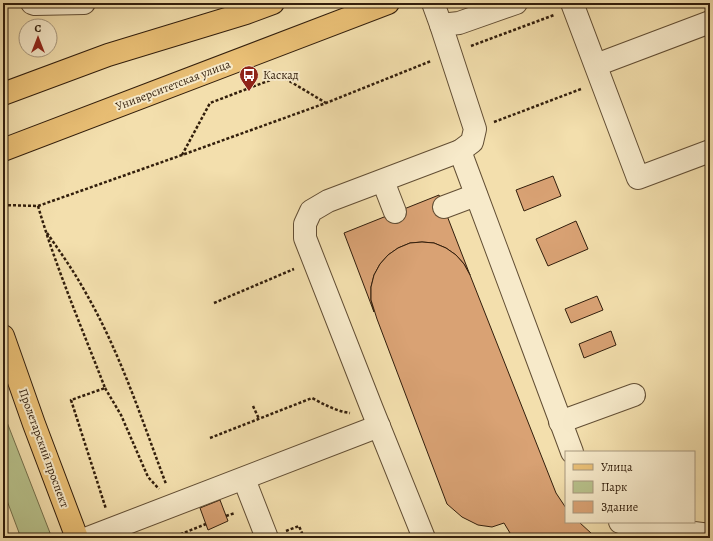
<svg xmlns="http://www.w3.org/2000/svg" width="713" height="541" viewBox="0 0 713 541" font-family="Alegreya,serif">
<style>
.green{fill:#b8c28c;stroke:#75704c}
.building{fill:#d9a274;stroke:#321e0c}
.lines{fill:none;stroke-linecap:round;stroke-linejoin:round}
.minor-casing{stroke:#624e34;stroke-width:24}
.major-casing{stroke:#321e0c;stroke-width:24}
.path{stroke:#321e0c;stroke-width:2.5;stroke-dasharray:3 2;stroke-linecap:butt}
.minor{stroke:#f7eaca;stroke-width:22}
.major{stroke:#eac076;stroke-width:22}
.labels{text-anchor:middle;stroke-width:4;stroke-linejoin:round;paint-order:stroke}
.poi-label{font-size:12px;fill:#321e0c;stroke:#f7eaca;text-anchor:start}
.street-label{font-size:12px;fill:#321e0c;stroke:#f7eaca}
</style>
<rect width="100%" height="100%" fill="#f3dfad"/>
<filter id="stains"><feTurbulence type="fractalNoise" baseFrequency=".005" numOctaves="4"/><feColorMatrix values="0 0 0 0 .2 0 0 0 0 .09 0 0 0 0 .02 0 0 0 .5 -.17"/></filter>
<radialGradient id="worn" r=".72"><stop offset=".6" stop-color="#630" stop-opacity="0"/><stop offset="1" stop-color="#630" stop-opacity=".3"/></radialGradient>
<polygon class="green" points="3,412 52,538 21,538 3,490"/>
<g class="building">
<polygon points="553,176 561,196 524,211 516,190"/>
<polygon points="439,195 470,275 464,264 456,255 446,248 434,243 422,242 410,243 398,248 388,255 380,264 374,275 371,287 371,300 374,312 344,233"/>
<polygon points="576,221 588,249 548,266 536,239"/>
<polygon points="422,242 434,243 446,248 456,255 464,264 470,275 556,493 566,508 566,522 579,522 592,534 601,538 513,538 504,523 492,527 478,525 462,517 447,504 377,319 371,300 371,287 374,275 380,264 388,255 398,248 410,243"/>
<polygon points="597,296 603,310 571,323 565,309"/>
<polygon points="611,331 616,345 584,358 579,344"/>
<polygon points="220,500 228,521 208,530 200,508"/>
</g>
<g class="lines">
<g class="minor-casing">
<g id="minor">
<polyline points="32,3 35,4 84,3"/>
<polyline points="572,3 638,178 710,151"/>
<polyline points="441,25 459,23 516,3"/>
<polyline points="596,65 710,22"/>
<polyline points="460,151 572,452"/>
<polyline points="383,181 395,212"/>
<polyline points="444,207 476,195"/>
<polyline points="560,422 634,395"/>
<polyline points="244,479 267,538"/>
<polyline points="620,522 637,526 710,535"/>
<polyline points="88,538 379,426"/>
<polyline points="424,538 372,409 305,238 305,224 311,211 328,201 460,151 472,142 475,129 441,25 433,3"/>
</g>
</g>
<g class="major-casing">
<g id="major">
<polyline points="3,94 108,55 246,13 273,3"/>
<polyline points="3,150 388,3"/>
<polyline points="3,336 34,424 77,538"/>
</g>
</g>
<g class="path">
<polyline points="471,46 554,15"/>
<polyline points="494,122 581,89"/>
<polyline points="182,155 210,103 281,76 326,103"/>
<polyline points="3,205 38,206 182,155 326,103 431,61"/>
<path d="M38,206C56,268 82,328 105,388L71,400L106,509"/>
<path d="M47,233C61,253 75,273 87,295C121,355 142,420 166,484"/>
<polyline points="214,303 294,269"/>
<polyline points="105,388 121,415 148,477 159,489"/>
<polyline points="253,406 259,419"/>
<path d="M210,438L312,398C325,405 336,411 350,413"/>
<polyline points="226,516 235,513"/>
<polyline points="286,531 299,526 304,538"/>
<polyline points="171,538 206,524"/>
</g>
<use href="#minor" class="minor"/>
<use href="#major" class="major"/>
</g>
<defs>
<g id="bus-pin" transform="scale(1)"><path d="M0 17L-7.5 6A9.5 9.5 0 1 1 7.5 6Z" fill="#8f2418" stroke="#f7eaca"/><path d="M-5-6H5V4H4V6H2V4H-2V6H-4V4H-5ZM-3.5-4V0h7V-4ZM-3.5 1.2v1.5H-2V1.2ZM2 1.2v1.5H3.5V1.2Z" fill="#fff"/></g>
</defs>
<g fill-rule="evenodd">
<use href="#bus-pin" x="249" y="75"/>
</g>
<g class="labels">
<g class="poi-label">
<text x="263" y="79">Каскад</text>
</g>
<g class="street-label">
<text transform="translate(173 85) rotate(-21)" y="4">Университетская улица</text>
<text transform="translate(44 448) rotate(70)" y="4">Пролетарский проспект</text>
</g>
</g>
<rect width="713" height="541" fill="none" stroke="#f3dfad" stroke-width="16"/>
<rect x="4" y="4" width="705" height="533" fill="none" stroke="#321e0c" stroke-width="2"/>
<rect x="8" y="8" width="697" height="525" fill="none" stroke="#321e0c"/>
<rect x="565" y="451" width="130" height="72" fill="#f7eaca" stroke="#a8987e"/>
<rect x="573" y="464" width="20" height="6" fill="#eac076" stroke="#a8987e"/>
<text x="601" y="471" font-size="12" fill="#321e0c">Улица</text>
<rect x="573" y="481" width="20" height="12" fill="#b8c28c" stroke="#a8987e"/>
<text x="601" y="491" font-size="12" fill="#321e0c">Парк</text>
<rect x="573" y="501" width="20" height="12" fill="#d9a274" stroke="#a8987e"/>
<text x="601" y="511" font-size="12" fill="#321e0c">Здание</text>
<g transform="translate(38 38)"><circle r="19" fill="#f7eaca" stroke="#a8987e"/>
<path d="M0-3L7 15L0 10L-7 15Z" fill="#8f2418"/>
<text y="-6" font-size="11" font-weight="bold" text-anchor="middle" fill="#321e0c">С</text>
</g>
<rect width="100%" height="100%" filter="url(#stains)"/>
<rect width="100%" height="100%" fill="url(#worn)"/>
</svg>
